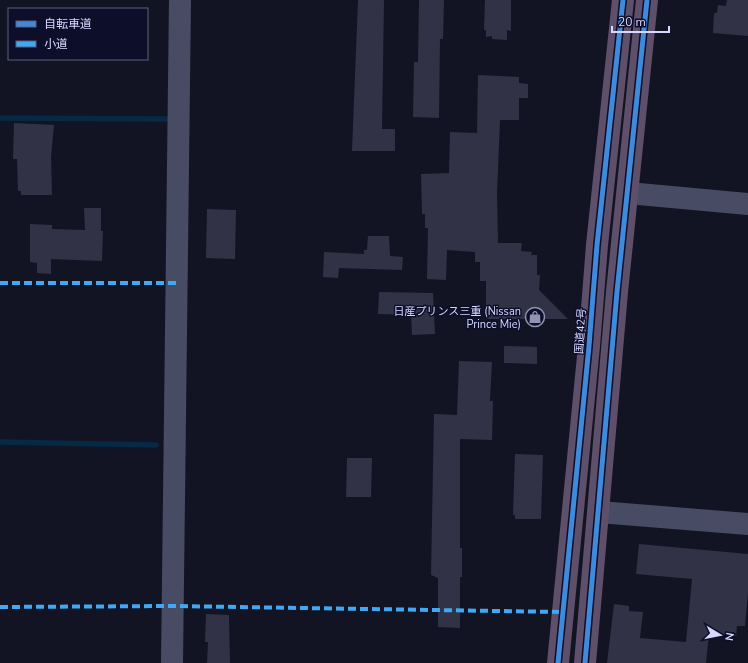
<svg xmlns="http://www.w3.org/2000/svg" width="748" height="663" viewBox="0 0 748 663" font-family="'Nunito Sans','Noto Sans JP',sans-serif">
<style>
.lines{fill:none;stroke-linecap:round;stroke-linejoin:round}
.stream{stroke:#062946;stroke-width:5.5}
.building{fill:#313245}
.street{stroke:#484b64;stroke-width:22}
.highway{stroke:#5e4f6a;stroke-width:22}
.quiet{stroke:#3fa9f5;stroke-width:4;stroke-dasharray:8 4;stroke-linecap:butt}
.cycleway-casing{stroke:#0d0e29;stroke-width:8}
.cycleway{stroke:#408adc;stroke-width:5}
.labels{text-anchor:middle;stroke-width:3;stroke-linejoin:round;paint-order:stroke}
.poi-label{font-size:11px;fill:#d6d8ff;stroke:#0d0e29;text-anchor:end}
.street-label{font-size:11px;fill:#d6d8ff;stroke:#0d0e29}
</style>
<rect width="100%" height="100%" fill="#131423"/>
<g class="lines">
<g class="stream">
<polyline points="0,118 167,119"/>
<polyline points="0,442 156,445"/>
</g>
</g>
<g class="building">
<polygon points="358,0 384,0 382,129 395,129 395,151 352,151"/>
<polygon points="419,0 444,0 443,39 440,39 439,118 413,117 414,62 418,62"/>
<polygon points="485,0 511,0 511,31 507,30 507,40 492,39 492,36 486,37 486,30 484,30"/>
<polygon points="727,0 748,0 748,36 713,33 714,13 717,13 718,5 726,6"/>
<polygon points="478,75 519,77 519,83 528,84 528,98 519,98 519,120 500,120 497,193 498,243 522,243 521,251 532,252 531,255 537,255 537,275 540,275 539,290 568,319 486,319 486,281 480,281 480,262 475,262 475,252 447,250 446,280 427,279 428,228 425,228 425,214 422,214 421,174 449,173 450,132 477,133"/>
<polygon points="14,123 54,125 51,157 52,195 21,195 21,191 18,191 17,159 13,159"/>
<polygon points="84,208 101,208 101,231 103,231 102,261 51,259 51,274 37,273 37,263 30,262 30,224 52,225 52,229 85,230"/>
<polygon points="207,209 236,210 235,259 206,258"/>
<polygon points="368,236 389,236 390,256 403,257 402,270 339,268 338,278 323,277 324,252 364,254 364,250 367,250"/>
<polygon points="379,292 433,293 435,334 412,335 411,315 378,314"/>
<polygon points="504,346 537,347 537,364 504,363"/>
<polygon points="459,361 492,362 490,401 493,401 492,440 460,439 460,548 462,548 462,577 460,577 460,628 438,627 438,578 431,575 434,414 457,415"/>
<polygon points="515,454 543,455 541,519 515,519 515,515 513,515"/>
<polygon points="347,458 372,458 371,497 346,497"/>
<polygon points="639,544 748,554 748,592 745,626 737,626 736,636 709,634 706,663 607,663 614,604 629,606 629,611 643,612 640,638 686,642 692,579 636,574"/>
<polygon points="206,614 229,615 230,663 207,663 208,642 205,642"/>
</g>
<g class="lines">
<g class="street">
<polyline points="628,193 748,204"/>
<polyline points="599,512 748,524"/>
<polyline points="172,663 180,0"/>
</g>
<g class="highway">
<polyline points="558,663 589,346 597,245 623,0"/>
<polyline points="585,663 617,292 647,0"/>
</g>
<g class="quiet">
<polyline points="0,283 176,283"/>
<polyline points="0,607 173,606 563,612"/>
</g>
<g class="cycleway-casing">
<g id="cycleway">
<polyline points="558,663 589,346 597,245 623,0"/>
<polyline points="585,663 617,292 647,0"/>
</g>
</g>
<use href="#cycleway" class="cycleway"/>
</g>
<defs>
<g id="shop-ring" transform="scale(1)"><circle r="9.5" fill="#0d0e29" stroke="#9293b2" stroke-width="1.5"/><path d="M-5-2.5h2.3a2.7 3.5 0 0 1 5.4 0H5L5.5 6h-11ZM-1.5-2.5h3a1.5 2.3 0 0 0-3 0Z" fill="#9293b2"/></g>
</defs>
<g fill-rule="evenodd">
<use href="#shop-ring" x="535" y="317"/>
</g>
<g class="labels">
<g class="poi-label">
<text x="521" y="315">日産プリンス三重 (Nissan<tspan x="521" dy="13">Prince Mie)</tspan></text>
</g>
<g class="street-label">
<text transform="translate(580 331) rotate(-86)" y="4">国道42号</text>
</g>
</g>
<rect x="8" y="8" width="140" height="52" fill="#0d0e29" stroke="#5d5f7f"/>
<rect x="16" y="21" width="20" height="6" fill="#408adc" stroke="#5d5f7f"/>
<text x="44" y="28" font-size="12" fill="#d6d8ff">自転車道</text>
<rect x="16" y="41" width="20" height="6" fill="#3fa9f5" stroke="#5d5f7f"/>
<text x="44" y="48" font-size="12" fill="#d6d8ff">小道</text>
<g transform="translate(720 635) rotate(100)" stroke="#0d0e29" stroke-width="3" paint-order="stroke">
<path d="M0-3L7 15L0 10L-7 15Z" fill="#d6d8ff"/>
<text y="-6" font-size="11" font-weight="bold" text-anchor="middle" fill="#d6d8ff">N</text>
</g>
<path d="M612 26v6h57v-6" fill="none" stroke="#d6d8ff" stroke-width="2"/>
<text x="618" y="26" font-size="12" fill="#d6d8ff" stroke="#0d0e29" stroke-width="3" paint-order="stroke">20 m</text>
</svg>
